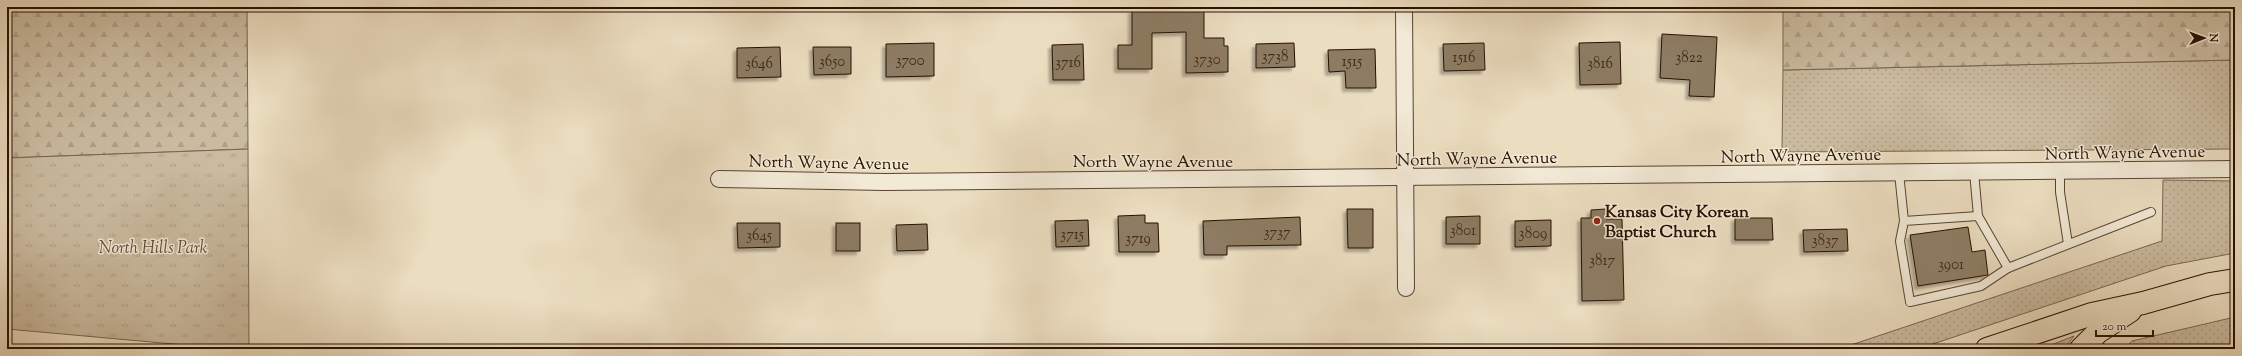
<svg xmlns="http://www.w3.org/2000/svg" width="2242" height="356" viewBox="0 0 2242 356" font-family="'Sorts Mill Goudy',serif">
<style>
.grass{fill:url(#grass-dots);stroke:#786550}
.forest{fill:url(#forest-firs);stroke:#786550}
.park{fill:url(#park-tufts);stroke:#786550}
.building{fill:#8d7b64;stroke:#271000;filter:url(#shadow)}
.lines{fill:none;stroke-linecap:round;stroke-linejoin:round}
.service-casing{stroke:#584330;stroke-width:10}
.minor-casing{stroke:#584330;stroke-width:18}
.motorway-casing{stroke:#271000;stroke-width:24}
.service{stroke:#f2e9d6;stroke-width:8}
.minor{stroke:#f2e9d6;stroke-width:16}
.motorway{stroke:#ebddc0;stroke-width:22}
.poi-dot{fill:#8f2418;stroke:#f2e9d6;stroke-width:1.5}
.labels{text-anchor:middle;stroke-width:3;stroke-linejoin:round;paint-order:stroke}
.number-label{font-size:15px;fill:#402b19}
.street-label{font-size:17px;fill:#271000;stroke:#f2e9d6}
.poi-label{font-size:17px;font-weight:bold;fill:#271000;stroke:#f2e9d6;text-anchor:start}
.park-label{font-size:17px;font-style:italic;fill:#604c38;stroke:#f2e9d6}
</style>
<defs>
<pattern id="grass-dots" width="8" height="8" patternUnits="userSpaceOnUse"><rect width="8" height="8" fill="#caba9f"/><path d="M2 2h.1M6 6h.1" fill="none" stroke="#ae9f87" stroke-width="1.8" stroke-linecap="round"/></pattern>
<pattern id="forest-firs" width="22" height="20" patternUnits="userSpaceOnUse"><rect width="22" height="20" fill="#caba9f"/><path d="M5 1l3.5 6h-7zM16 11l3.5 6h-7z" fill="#ae9f87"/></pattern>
<pattern id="park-tufts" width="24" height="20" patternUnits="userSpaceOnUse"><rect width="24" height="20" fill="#caba9f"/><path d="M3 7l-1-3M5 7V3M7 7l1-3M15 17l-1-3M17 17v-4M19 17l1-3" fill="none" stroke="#ae9f87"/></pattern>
<filter id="shadow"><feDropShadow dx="-3.5" dy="3.5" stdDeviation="1" flood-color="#0004"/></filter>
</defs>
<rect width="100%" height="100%" fill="#ebddc0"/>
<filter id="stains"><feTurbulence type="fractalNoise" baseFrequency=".005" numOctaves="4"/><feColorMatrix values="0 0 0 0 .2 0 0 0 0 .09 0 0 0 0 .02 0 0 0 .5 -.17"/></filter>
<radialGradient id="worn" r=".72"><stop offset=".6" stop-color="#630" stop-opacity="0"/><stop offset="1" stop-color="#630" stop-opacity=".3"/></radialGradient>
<g class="grass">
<polygon points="2235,60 2235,149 1782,152 1783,70"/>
<polygon points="2163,180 2235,181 2235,253 2166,266 1918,349 1846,349 1845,347 2162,241"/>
<polygon points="2235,317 2235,349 2124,349 2132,341"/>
<polygon points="2074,336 2064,349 2041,349"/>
</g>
<g class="forest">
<polygon points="24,7 247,7 248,149 7,158 7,10"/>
<polygon points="1783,7 2235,7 2235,60 1783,70"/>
</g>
<polygon class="park" points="248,149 249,349 229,349 7,329 7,158"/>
<g class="building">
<polygon points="1185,7 1204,7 1204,38 1224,38 1224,46 1228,46 1228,72 1186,73 1186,32 1152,33 1152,69 1118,69 1118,45 1132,45 1132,10 1185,10"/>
<polygon points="1662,34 1717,37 1714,97 1689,96 1690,80 1660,78"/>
<polygon points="1620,42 1621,84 1580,85 1579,43"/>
<polygon points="934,43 934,76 886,77 886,44"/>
<polygon points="1294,43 1295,67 1256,68 1256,44"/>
<polygon points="1484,43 1485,70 1444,71 1443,44"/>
<polygon points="1083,44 1084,80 1053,80 1052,45"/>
<polygon points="780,47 781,77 737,78 737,48"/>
<polygon points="813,47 851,47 851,74 814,75"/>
<polygon points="1375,49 1376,88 1346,88 1345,71 1329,72 1328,50"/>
<polygon points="1347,209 1373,209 1373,248 1348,248"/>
<polygon points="1606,209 1606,219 1622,219 1624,300 1582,301 1581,218 1591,218 1591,210"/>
<polygon points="1145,215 1145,223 1158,223 1159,252 1119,252 1118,216"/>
<polygon points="1480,216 1480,244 1446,244 1446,217"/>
<polygon points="1300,217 1301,245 1227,246 1227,255 1204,255 1203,221"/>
<polygon points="1735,218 1772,218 1773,240 1735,240"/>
<polygon points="1088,220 1089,246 1056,247 1055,221"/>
<polygon points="1551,220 1551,246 1515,247 1515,221"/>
<polygon points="737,223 780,223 780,247 738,248"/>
<rect x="836" y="223" width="24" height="28"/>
<polygon points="927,224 928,250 897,251 896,225"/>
<polygon points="1968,227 1972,252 1985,250 1988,275 1918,286 1910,235"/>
<polygon points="1847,229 1848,251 1804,252 1803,230"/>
</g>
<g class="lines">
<g class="service-casing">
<g id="service">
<polyline points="2060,171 2060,192 2068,244"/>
<polyline points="1974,172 1978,216 2008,268 2151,212"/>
<polyline points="1899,173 1904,221"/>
<polyline points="1978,216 1904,221 1900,241 1910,302 1981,286 2008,268"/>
</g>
</g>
<g class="minor-casing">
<g id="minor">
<polyline points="1404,7 1406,288"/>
<polyline points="719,179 885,182 2235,169"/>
</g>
</g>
<g class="motorway-casing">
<g id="motorway">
<polyline points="1987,349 2092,314 2143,303 2210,284 2235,280"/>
<polyline points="2081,349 2098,332 2130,311"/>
</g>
</g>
<use href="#service" class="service"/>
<use href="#minor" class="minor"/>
<use href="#motorway" class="motorway"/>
</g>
<circle class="poi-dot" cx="1597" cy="221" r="4"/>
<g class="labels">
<g class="number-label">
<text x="1275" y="61">3738</text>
<text x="1464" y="62">1516</text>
<text x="1689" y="62">3822</text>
<text x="1207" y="64">3730</text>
<text x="910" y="65">3700</text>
<text x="832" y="66">3650</text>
<text x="1352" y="66">1515</text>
<text x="1068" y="67">3716</text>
<text x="759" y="68">3646</text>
<text x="1600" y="68">3816</text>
<text x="1463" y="235">3801</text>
<text x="1277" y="237">3737</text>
<text x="1533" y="238">3809</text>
<text x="1072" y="239">3715</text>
<text x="759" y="240">3645</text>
<text x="1138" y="243">3719</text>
<text x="1825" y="245">3837</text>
<text x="1602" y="265">3817</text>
<text x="1951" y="269">3901</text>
</g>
<g class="street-label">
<text transform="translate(2125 152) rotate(-1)" y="6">North Wayne Avenue</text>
<text transform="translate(1801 155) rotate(-1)" y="6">North Wayne Avenue</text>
<text transform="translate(1477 158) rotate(-1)" y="6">North Wayne Avenue</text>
<text x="1153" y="167">North Wayne Avenue</text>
<text transform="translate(829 162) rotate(1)" y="6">North Wayne Avenue</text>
</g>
<g class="poi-label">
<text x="1605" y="217">Kansas City Korean<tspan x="1605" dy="20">Baptist Church</tspan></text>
</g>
<g class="park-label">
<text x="153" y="253">North Hills Park</text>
</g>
</g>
<rect width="2242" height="356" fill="none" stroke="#ebddc0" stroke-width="24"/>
<rect x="8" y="8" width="2226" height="340" fill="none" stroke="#271000" stroke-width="2"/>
<rect x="12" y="12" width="2218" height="332" fill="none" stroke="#271000"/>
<g transform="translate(2204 38) rotate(89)" stroke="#f2e9d6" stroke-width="3" paint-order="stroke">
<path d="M0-3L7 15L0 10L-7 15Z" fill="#271000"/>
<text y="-6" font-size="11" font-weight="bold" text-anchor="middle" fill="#271000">N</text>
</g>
<path d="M2096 330v6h57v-6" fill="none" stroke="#271000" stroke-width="2"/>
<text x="2102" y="330" font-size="12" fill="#271000" stroke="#f2e9d6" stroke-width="3" paint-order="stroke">20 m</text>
<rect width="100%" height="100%" filter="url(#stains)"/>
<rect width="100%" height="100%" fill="url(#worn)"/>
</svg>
